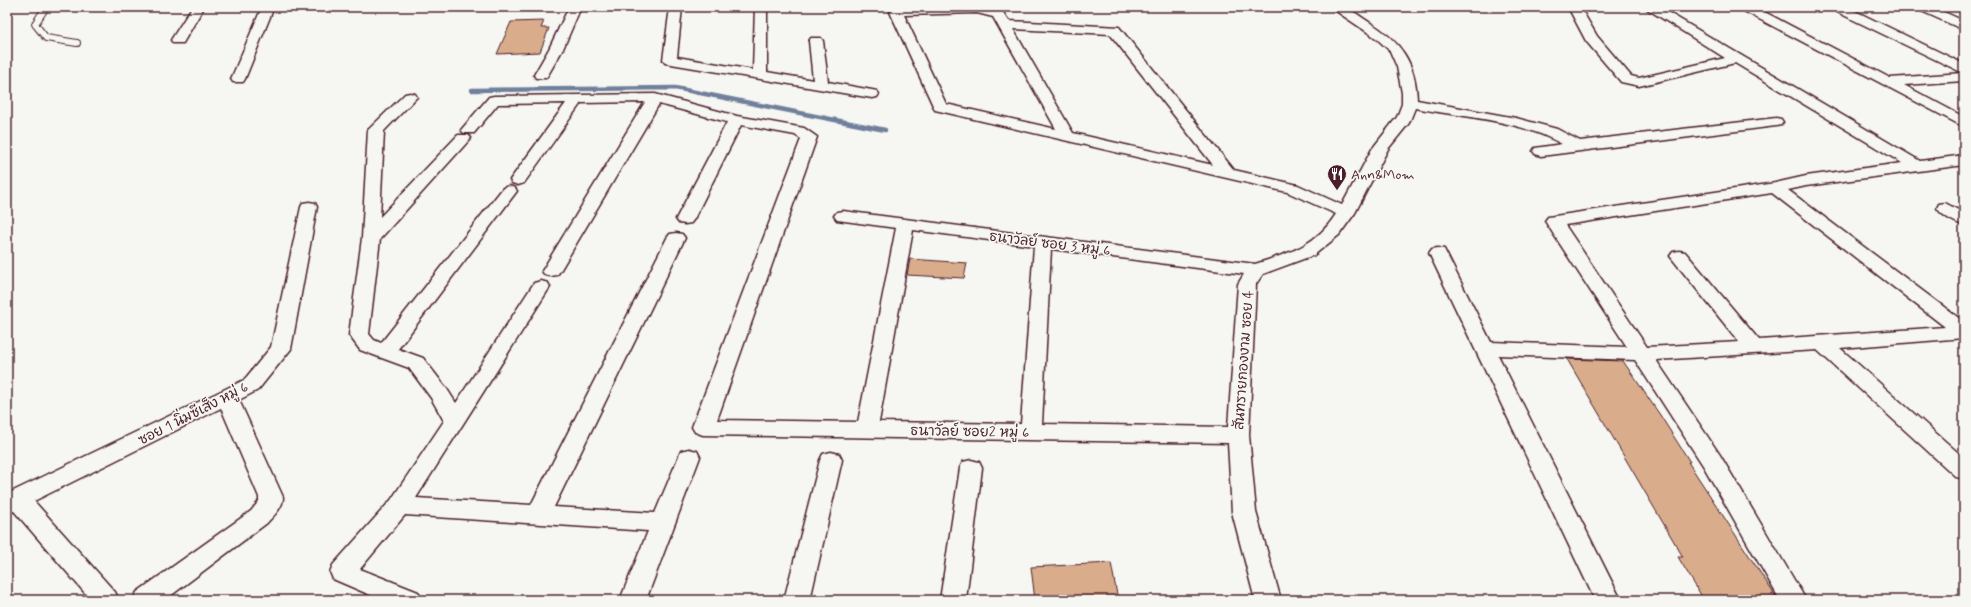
<svg xmlns="http://www.w3.org/2000/svg" width="1971" height="607" viewBox="0 0 1971 607" font-family="Mynerve,'Playpen Sans Thai',sans-serif">
<style>
.lines{fill:none;stroke-linecap:round;stroke-linejoin:round}
.stream{stroke:#70809c;stroke-width:4.5}
.building{fill:#d9ad8b;stroke:#4a1f2b}
.service-casing{stroke:#4a1f2b;stroke-width:8}
.minor-casing{stroke:#4a1f2b;stroke-width:3}
.service{stroke:#f6f6f2;stroke-width:6}
.minor{fill:#f6f6f2;fill-rule:evenodd}
.labels{text-anchor:middle;stroke-width:3.5;stroke-linejoin:round;paint-order:stroke}
.poi-label{font-size:14px;fill:#4a1f2b;stroke:#f6f6f2;text-anchor:start}
.street-label{font-size:14px;fill:#4a1f2b;stroke:#f6f6f2}
</style>
<rect width="100%" height="100%" fill="#f6f6f2"/>
<filter id="ink" filterUnits="userSpaceOnUse"><feTurbulence type="fractalNoise" baseFrequency=".025" numOctaves="2"/><feDisplacementMap in="SourceGraphic" scale="8" xChannelSelector="R" yChannelSelector="G"/><feConvolveMatrix kernelMatrix="1 2 1 2 8 2 1 2 1" color-interpolation-filters="sRGB"/></filter>
<g filter="url(#ink)">
<g class="lines">
<polyline class="stream" points="472,90 675,88 885,130"/>
</g>
<g class="building">
<polygon points="544,21 541,28 549,28 540,52 497,54 511,22"/>
<polygon points="910,259 967,263 964,278 907,275"/>
<polygon points="1567,359 1623,361 1660,415 1690,462 1688,462 1778,600 1704,600 1678,557 1683,557"/>
<polygon points="1111,563 1118,600 1035,600 1031,567"/>
</g>
<g class="lines">
<g class="service-casing">
<polyline id="service" points="46,7 35,24 46,38 77,43"/>
</g>
<g class="minor-casing">
<g id="minor">
<polygon points="192,7 204,7 183,43 173,43 171,40"/>
<polygon points="262,7 274,7 245,79 243,82 233,82 231,79"/>
<polygon points="569,7 581,7 563,49 548,75 546,78 536,78 534,75 549,49"/>
<polygon points="670,7 682,7 677,57 753,70 755,7 767,7 767,72 813,80 809,41 811,38 821,38 823,41 828,82 872,90 877,91 879,94 877,97 872,98 665,63 663,60"/>
<path d="M930,7H984L1002,11L1009,21L1119,27L1234,170L1298,185L1342,205L1372,149L1397,117L1402,104V93L1397,67L1390,51L1376,38L1330,7C1349,7 1354,12 1369,22C1400,41 1416,62 1417,100L1516,118L1557,129L1580,141L1776,118L1781,119L1783,122L1781,125L1776,126L1541,156L1535,154L1533,151L1535,148L1562,144C1520,120 1462,117 1415,108L1409,123L1388,149L1355,213L1339,235L1314,255L1263,274L1256,284L1249,435L1256,512L1281,600H1255L1232,512L1228,443L703,435L695,432L692,427L801,139L795,135L741,125L694,219L691,223L685,224L679,223L676,219L727,122L659,104L560,271L557,275L551,276L545,275L542,271L645,102L581,103L524,183L518,185L512,183L510,180L566,103L498,104L474,133H464L461,130L489,97L494,96L655,94L737,116L804,128L817,137L717,420L858,422L896,228L837,220L834,216L837,212L843,211L1255,264C1289,253 1315,247 1336,214L1287,192L935,110L890,12L896,8ZM977,13L993,17L1056,129L946,104L904,15ZM1013,29L1110,34L1213,165L1073,133ZM913,230L1034,246L1021,424L879,422ZM1051,249L1244,274L1238,284L1228,427L1042,424Z"/>
<path d="M1568,7H1580L1597,36L1631,76L1639,78L1725,58L1644,7H1659L1920,161L1964,155V165L1806,186L1788,190L1964,322V338L1840,348L1964,458V479L1956,477L1817,350L1656,360L1720,455L1806,600H1780L1704,467L1635,360L1498,355L1621,600H1595L1429,253L1432,249L1438,248L1444,249L1491,342L1627,347L1545,221L1548,217L1775,183L1806,176L1902,163L1735,63L1639,86L1621,82L1586,41ZM1772,193L1945,327L1759,340L1685,252L1679,251L1673,252L1670,256L1739,342L1647,347L1565,225Z"/>
<polygon points="1740,7 1755,7 1890,78 1963,73 1833,10 1831,7 1847,7 1964,64 1964,81 1904,85 1964,117 1964,127 1742,10"/>
<polygon points="1917,7 1933,7 1964,21 1964,30 1919,10"/>
<polygon points="410,93 415,94 417,97 384,131 380,217 458,135 468,135 471,138 380,239 369,334 374,340 381,343 503,188 509,186 515,188 517,191 398,349 423,358 447,389 456,403 534,283 541,281 548,283 550,287 416,498 531,505 667,238 670,234 676,233 682,234 685,238 554,507 655,513 681,451 689,449 697,451 700,457 646,600 620,600 648,531 405,515 360,569 418,592 422,600 382,600 333,579 330,572 333,565 391,500 444,421 431,398 409,368 360,350 349,335 362,238 368,130 405,94"/>
<path d="M309,202L315,203L317,207L291,349L258,390L239,400L283,497C283,508 274,515 267,523L165,600H133L137,592L251,511L259,501V497L221,408L34,501L115,592L119,600H91L14,511L7,513V494L244,380L271,347L301,207L303,203Z"/>
<path d="M1945,203L1964,213V225C1955,223 1942,216 1937,208L1939,204Z"/>
<polygon points="831,452 839,454 842,460 810,600 784,600 820,460 823,454"/>
<polygon points="971,460 979,462 982,468 966,600 940,600 960,468 963,462"/>
</g>
</g>
<use href="#service" class="service"/>
<use href="#minor" class="minor"/>
</g>
</g>
<defs>
<g id="restaurant-pin" transform="scale(1)"><path d="M0 17L-7.5 6A9.5 9.5 0 1 1 7.5 6Z" fill="#4a1f2b" stroke="#f6f6f2"/><path d="M-5-6h1v4h1v-4h1v4h1v-4h1v5L-1.5 .5V6h-2V.5L-5-1ZM5-6V6H3V1.5H1.5Q1.5-4 5-6Z" fill="#fff"/></g>
</defs>
<g fill-rule="evenodd">
<use href="#restaurant-pin" x="1337" y="174"/>
</g>
<g class="labels">
<g class="poi-label">
<text x="1351" y="179">Ann&amp;Mom</text>
</g>
<g class="street-label">
<text transform="translate(1050 243) rotate(7)" y="5">ธนาวัลย์ ซอย 3 หมู่ 6</text>
<text transform="translate(1243 360) rotate(-86)" y="5">สันทรายกองงาม ซอย 4</text>
<text transform="translate(193 413) rotate(-27)" y="5">ซอย 1 นิ่มซีเส็ง หมู่ 6</text>
<text transform="translate(970 431) rotate(1)" y="5">ธนาวัลย์ ซอย2 หมู่ 6</text>
</g>
</g>
<rect width="1971" height="607" fill="none" stroke="#f6f6f2" stroke-width="24"/>
<rect x="12" y="12" width="1947" height="583" fill="none" stroke="#4a1f2b" stroke-width="1.5" filter="url(#ink)"/>
</svg>
